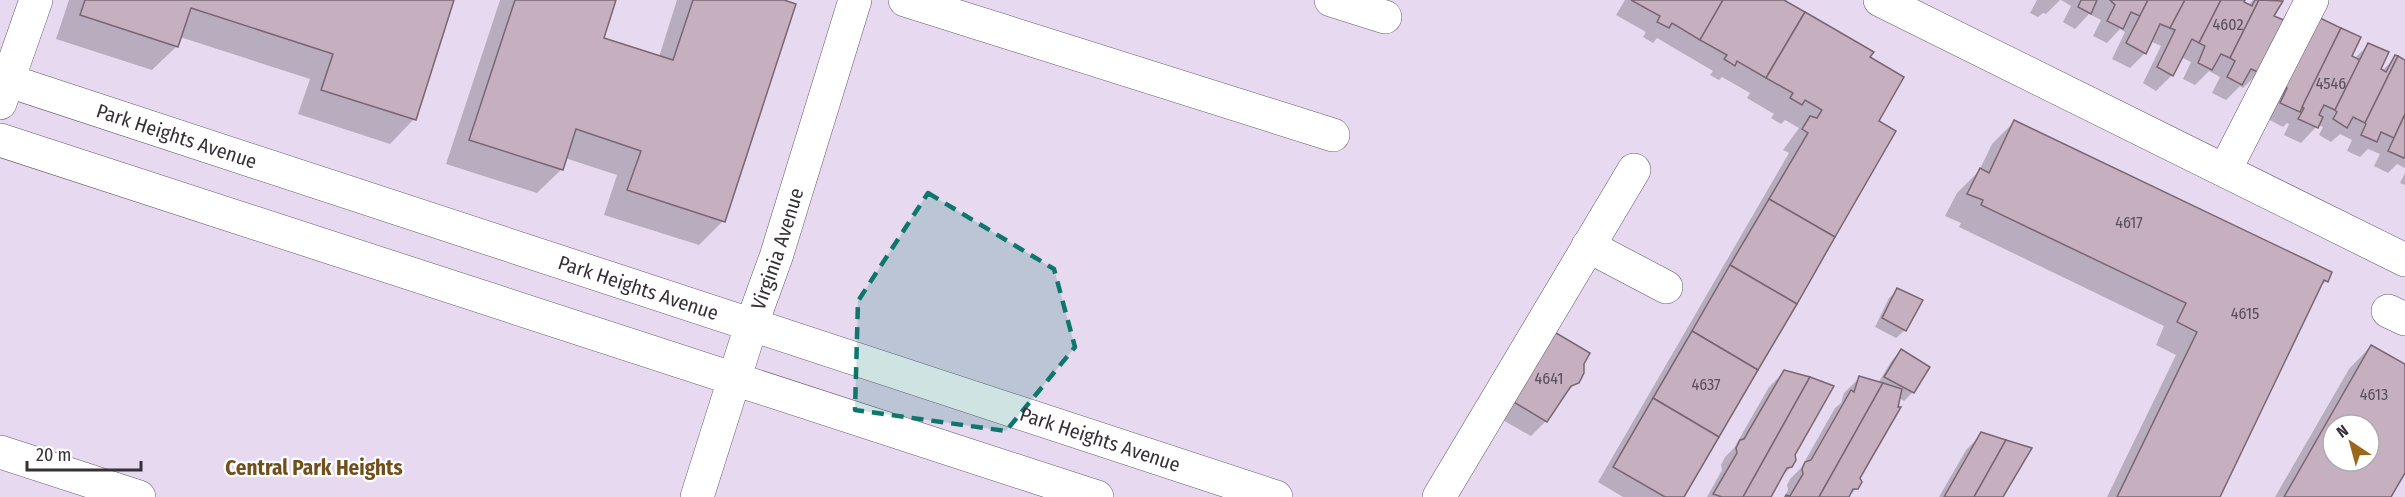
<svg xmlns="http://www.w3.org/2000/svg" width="2405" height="497" viewBox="0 0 2405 497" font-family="'Fira Sans Condensed',sans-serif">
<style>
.shadow{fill:#0003;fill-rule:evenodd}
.building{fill:#c6afbe;stroke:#7a6573;stroke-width:1.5;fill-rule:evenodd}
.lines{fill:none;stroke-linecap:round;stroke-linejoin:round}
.minor-casing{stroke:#65586c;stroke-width:34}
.major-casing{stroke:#65586c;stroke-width:34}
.minor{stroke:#fff;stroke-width:33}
.major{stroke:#fff;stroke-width:33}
.marked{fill:#0f766e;fill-opacity:0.2;stroke:#0f766e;stroke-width:4.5;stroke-dasharray:12 8;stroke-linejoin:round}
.labels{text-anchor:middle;stroke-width:4.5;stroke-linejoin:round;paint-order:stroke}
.number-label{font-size:16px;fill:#5a505a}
.street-label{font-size:20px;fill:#363039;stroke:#fff}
.neighbourhood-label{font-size:21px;font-weight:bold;fill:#714f1d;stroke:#fff}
</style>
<rect width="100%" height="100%" fill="#e7d9ef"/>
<g class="shadow">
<polygon points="69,0 453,0 414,119 390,144 298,114 310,79 180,37 177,46 152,70 56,39"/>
<polygon points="500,0 615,0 602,39 659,57 677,0 779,0 723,221 699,245 604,215 617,175 565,158 562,169 537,193 446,164"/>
<polygon points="1625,0 1781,0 1868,58 1877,122 1683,497 1623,497 1598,482 1789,153 1783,150 1799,128 1785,120 1781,124 1771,118 1774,114 1747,98 1750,93 1722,77 1719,80 1710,75 1713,71 1657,38 1653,43 1643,37 1646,32 1616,15"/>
<polygon points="2037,0 2060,0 2046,14 2043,13 2038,17 2030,13"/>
<polygon points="2061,0 2243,0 2241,3 2248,5 2253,0 2281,2 2272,17 2259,72 2243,88 2240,86 2226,100 2212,93 2220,77 2209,71 2195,85 2183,79 2191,62 2181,57 2172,75 2156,91 2143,83 2161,46 2150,41 2145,53 2130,68 2112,59 2125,32 2120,29 2107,43 2093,36 2101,20 2089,14 2075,29 2063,22 2071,6"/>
<polygon points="2369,44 2377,76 2396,57 2405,61 2405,168 2397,164 2388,173 2374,166 2380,154 2368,149 2360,157 2347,151 2352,140 2340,134 2331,142 2319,135 2323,127 2318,125 2301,143 2284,135 2289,124 2287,123 2283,127 2266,118 2260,98 2350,57 2354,59"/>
<polygon points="2015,121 2326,281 2318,289 2218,497 2107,497 2176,355 2156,345 2164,326 1959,227 1961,223 1945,216 1957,193 1979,171 1992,144"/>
<polygon points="2405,173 2405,185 2400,183"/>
<polygon points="1898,290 1905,330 1896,338 1875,327 1889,298"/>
<path d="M2371,346L2405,366V470L2389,497H2275L2349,369ZM2333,425H2369V461H2333Z"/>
<polygon points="1901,351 1928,368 1913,392 1904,401 1899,398 1858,478 1857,488 1848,497 1784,497 1788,490 1787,485 1790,479 1801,468 1835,408 1841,403 1844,393 1859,378 1878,383 1893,359"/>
<polygon points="1582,364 1577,382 1561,398 1546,421 1531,436 1492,414"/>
<polygon points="1785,371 1793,455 1791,467 1780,478 1769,497 1707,497 1722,470 1721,465 1725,457 1734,448 1769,387"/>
<polygon points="1982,434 2002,497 1939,497 1966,450"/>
</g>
<g class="building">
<polygon points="85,0 454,0 416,120 321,90 333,54 191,8 178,47 80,15"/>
<polygon points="515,0 616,0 604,38 673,60 693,0 784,0 796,4 725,222 627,190 641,151 576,129 563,170 469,140"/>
<polygon points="1631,0 1723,0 1700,40 1672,23 1669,28 1657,22 1660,16"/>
<polygon points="1723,0 1784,0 1805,12 1766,78 1737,61 1735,66 1724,59 1727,55 1700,40"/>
<polygon points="2081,0 2097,0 2091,14 2078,7"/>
<polygon points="2110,0 2148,0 2140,16 2131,12 2123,29 2107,21 2115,5"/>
<polygon points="2148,0 2185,0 2170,28 2160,24 2146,54 2126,43"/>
<polygon points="2185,0 2221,0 2199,43 2192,39 2173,76 2157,67 2175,30 2170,28"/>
<polygon points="2221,0 2245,0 2244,2 2252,6 2255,0 2259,0 2230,58 2221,54 2212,70 2198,63 2205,46 2199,43"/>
<polygon points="2259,0 2283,1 2274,16 2286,21 2260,73 2251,69 2242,85 2227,77 2235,61 2230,58"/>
<polygon points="1805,12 1874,52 1870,57 1904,77 1879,121 1896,131 1835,237 1769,199 1808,133 1802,129 1810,116 1817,118 1822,110 1805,100 1802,105 1790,98 1793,93 1766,78"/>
<polygon points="2320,18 2341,28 2300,112 2280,103 2287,88 2275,82"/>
<polygon points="2341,28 2361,37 2352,56 2360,60 2335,110 2324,105 2319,115 2323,117 2318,128 2298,119 2304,108 2302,107"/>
<polygon points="2368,43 2389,52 2381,69 2386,72 2395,55 2398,56 2365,123 2353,117 2347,128 2333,119 2337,112 2335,110"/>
<polygon points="2398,56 2405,60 2405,114 2394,138 2381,132 2377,142 2361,135 2366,124 2365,123"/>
<polygon points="2405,114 2405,157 2404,158 2388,151"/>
<polygon points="2014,120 2332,272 2328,282 2324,280 2220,497 2117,497 2197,332 2177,322 2186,303 1981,205 1983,200 1967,194 1980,168 1989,173"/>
<polygon points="1769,199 1835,237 1797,304 1730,265"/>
<polygon points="1730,265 1797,304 1758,370 1692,331"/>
<polygon points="1897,288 1923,300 1906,331 1882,318"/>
<polygon points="1546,327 1590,353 1584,364 1584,373 1579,383 1571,386 1547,422 1507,398"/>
<polygon points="1692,331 1758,370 1719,437 1653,398"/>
<path d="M2371,345L2405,364V473L2391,497H2284ZM2333,425H2369V461H2333Z"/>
<polygon points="1901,349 1930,367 1914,393 1884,377"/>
<polygon points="1784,370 1810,377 1743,497 1722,497 1713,494 1737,453 1736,448 1740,440 1744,439"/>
<polygon points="1859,376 1883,383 1819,497 1785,497 1786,495 1790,496 1803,474 1802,469 1805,462 1811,460 1851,390 1854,392"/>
<polygon points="1810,377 1834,386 1795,455 1796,460 1792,467 1787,468 1771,497 1743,497"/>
<polygon points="1883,383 1902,389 1898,407 1901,407 1860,478 1862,482 1858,489 1853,489 1849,497 1819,497"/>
<polygon points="1653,398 1719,437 1684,497 1665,497 1613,467"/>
<polygon points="1981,432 2006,440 1974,497 1944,497"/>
<polygon points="2006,440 2032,448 2003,497 1974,497"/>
</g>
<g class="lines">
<g class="minor-casing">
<g id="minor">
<polyline points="905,0 1333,135"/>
<polyline points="1331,0 1385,17"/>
<polyline points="1880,0 2405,260"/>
<polyline points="0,103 36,0"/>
<polyline points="2225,170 2312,0"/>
<polyline points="1588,246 1666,287"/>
<polyline points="2388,311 2405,319"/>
<polyline points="0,452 139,497"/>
<path id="s1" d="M697,497L751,326L776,257L855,0"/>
<polyline points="1439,497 1634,170"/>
</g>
</g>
<g class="major-casing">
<g id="major">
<path id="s2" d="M0,78L1276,497"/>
<polyline points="0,140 1097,497"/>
</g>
</g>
<use href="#minor" class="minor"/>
<use href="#major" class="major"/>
</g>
<path class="marked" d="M928,193L1054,269L1075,347L1006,431L855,410L858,301Z"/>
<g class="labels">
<g class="number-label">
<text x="2228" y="30">4602</text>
<text x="2331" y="89">4546</text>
<text x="2129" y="228">4617</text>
<text x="2245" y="319">4615</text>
<text x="1549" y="384">4641</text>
<text x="1706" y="390">4637</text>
<text x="2374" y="400">4613</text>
</g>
<g class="street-label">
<text dy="7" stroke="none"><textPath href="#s2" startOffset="186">Park Heights Avenue</textPath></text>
<text dy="7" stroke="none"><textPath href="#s1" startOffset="261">Virginia Avenue</textPath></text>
<text dy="7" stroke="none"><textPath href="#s2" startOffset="672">Park Heights Avenue</textPath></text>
<text dy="7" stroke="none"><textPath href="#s2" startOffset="1158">Park Heights Avenue</textPath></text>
</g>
<g class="neighbourhood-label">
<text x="314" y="475">Central Park Heights</text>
</g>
</g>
<g transform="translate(2351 443) rotate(324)"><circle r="28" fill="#ffffff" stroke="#afacb0" stroke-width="1.5"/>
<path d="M0-4.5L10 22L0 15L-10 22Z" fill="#99681a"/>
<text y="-9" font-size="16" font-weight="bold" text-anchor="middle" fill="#363039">N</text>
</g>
<path d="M27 461v9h114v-9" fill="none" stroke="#363039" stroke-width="3"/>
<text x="36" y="461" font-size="18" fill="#363039" stroke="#ffffff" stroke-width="4.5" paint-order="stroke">20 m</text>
</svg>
